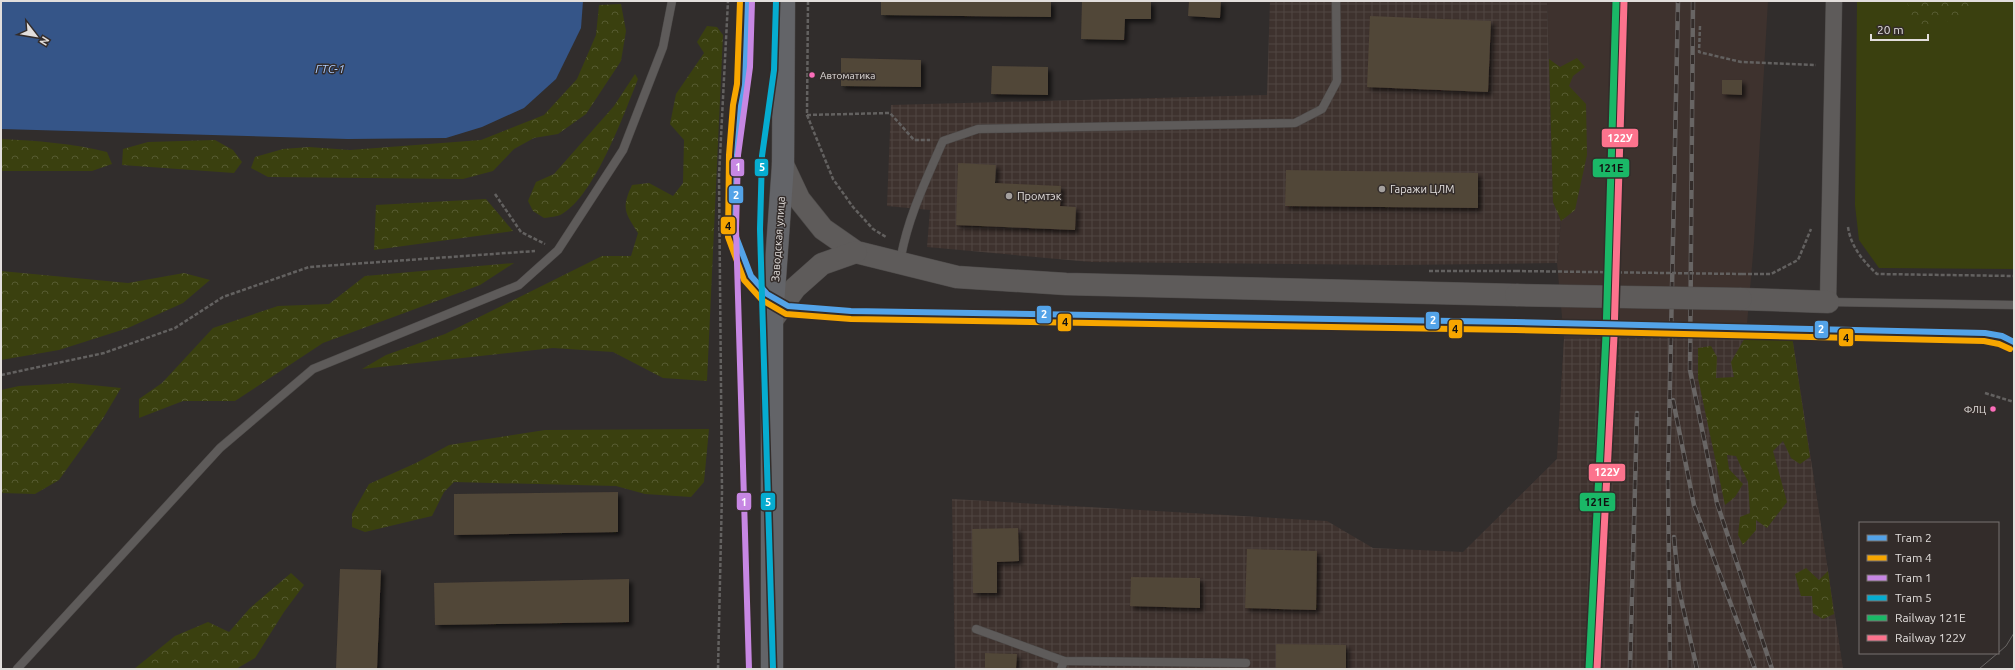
<svg xmlns="http://www.w3.org/2000/svg" width="2015" height="670" viewBox="0 0 2015 670" font-family="Ubuntu,sans-serif">
<style>
.built{fill:#3e322e}
.industrial{fill:url(#industrial-grid)}
.grass{fill:#3a400f}
.forest{fill:url(#forest-crowns)}
.water{fill:#355588}
.building{fill:#514638;filter:url(#shadow)}
.lines{fill:none;stroke-linecap:round;stroke-linejoin:round}
.lane-casing{stroke:#4d4a49;stroke-width:9}
.street-casing{stroke:#4d4a49;stroke-width:17}
.secondary-casing{stroke:#4d4a49;stroke-width:23}
.primary-casing{stroke:#4d4a49;stroke-width:23}
.path{stroke:#636160;stroke-width:2.5;stroke-dasharray:4 2;stroke-linecap:butt}
.lane{stroke:#5e5b5a;stroke-width:8}
.street{stroke:#5e5b5a;stroke-width:16}
.secondary{stroke:#5e5b5a;stroke-width:22}
.primary{stroke:#636468;stroke-width:22}
.tram{stroke:#686564;stroke-width:1}
.rail-casing{stroke:#686564;stroke-width:4.5}
.rail{stroke:#332c2a;stroke-width:3;stroke-dasharray:9;stroke-linecap:butt}
.secondary-bridge-casing{stroke:#4d4a49;stroke-width:23;stroke-linecap:butt}
.path-bridge{stroke:#636160;stroke-width:2.5;stroke-dasharray:4 2;stroke-linecap:butt}
.secondary-bridge{stroke:#5e5b5a;stroke-width:22}
.rail-1-casing{stroke:#332c2a;stroke-width:10}
.rail-2-casing{stroke:#332c2a;stroke-width:10}
.rail-1{stroke:#1ab867;stroke-width:7}
.rail-2{stroke:#fc738d;stroke-width:7}
.tram-1-casing{stroke:#332c2a;stroke-width:9}
.tram-2-casing{stroke:#332c2a;stroke-width:9}
.tram-3-casing{stroke:#332c2a;stroke-width:9}
.tram-4-casing{stroke:#332c2a;stroke-width:9}
.tram-1{stroke:#53a3e8;stroke-width:6}
.tram-2{stroke:#f7a600;stroke-width:6}
.tram-3{stroke:#c787e3;stroke-width:6}
.tram-4{stroke:#06acd0;stroke-width:6}
.bus-dot{fill:#fb6dba;stroke:#332c2a;stroke-width:1.5}
.poi-dot{fill:#a4a09e;stroke:#332c2a;stroke-width:1.5}
.labels{text-anchor:middle;stroke-width:3;stroke-linejoin:round;paint-order:stroke}
.bus-label{font-size:10px;fill:#e2dedc;stroke:#332c2a;text-anchor:start}
.poi-label{font-size:11px;fill:#e2dedc;stroke:#332c2a;text-anchor:start}
.street-label{font-size:11px;fill:#e2dedc;stroke:#332c2a}
.water-label{font-size:12px;font-style:italic;fill:#acccfe;stroke:#332c2a}
.line-badge{stroke:#332c2a;stroke-width:1.5}
.badge-label{font-size:11px;text-anchor:middle;font-weight:bold;fill:#fff}
.pale-badge-label{font-size:11px;text-anchor:middle;font-weight:bold;fill:#111}
</style>
<defs>
<pattern id="industrial-grid" width="8" height="8" patternUnits="userSpaceOnUse"><rect width="8" height="8" fill="#3e322e"/><path d="M0 4h8M4 0v8" fill="none" stroke="#504642"/></pattern>
<pattern id="forest-crowns" width="20" height="18" patternUnits="userSpaceOnUse"><rect width="20" height="18" fill="#3a400f"/><path d="M2 6a3 3 0 1 1 6 0M12 15a3 3 0 1 1 6 0" fill="none" stroke="#565b31"/></pattern>
<filter id="shadow"><feDropShadow dx="3.5" dy="3.5" stdDeviation="2" flood-color="#0009"/></filter>
</defs>
<rect width="100%" height="100%" fill="#312d2c"/>
<polygon class="built" points="1547,1 1768,1 1754,243 1746,336 1792,336 1843,669 1464,552 1557,459 1564,339 1557,263 1561,221 1553,202"/>
<g class="industrial">
<polygon points="1270,1 1547,1 1553,202 1561,221 1557,263 1396,265 1091,262 927,247 930,210 887,206 891,105 1267,95"/>
<polygon points="1746,336 1792,336 1843,669 955,669 952,499 1327,521 1373,548 1463,552 1557,459 1564,339"/>
</g>
<polygon class="grass" points="1857,1 2014,1 2014,269 1879,268 1859,240 1855,205"/>
<g class="forest">
<polygon points="1907,1 1970,1 1969,11 1965,19 1950,23 1944,19 1937,19 1934,24 1921,24 1911,18"/>
<polygon points="621,4 626,31 621,61 586,114 558,134 534,138 514,149 493,171 463,179 268,177 251,168 255,157 283,149 309,147 350,150 481,140 544,115 577,79 596,35 599,5"/>
<path d="M707,26L717,27L723,35L707,381L663,378L613,352L553,348L362,369L386,355L445,334L602,256H631L638,233C625,212 621,209 632,185L649,183L673,196L683,183L684,140L670,124L676,94L704,53L697,42Z"/>
<polygon points="1577,58 1585,67 1573,76 1569,86 1586,104 1587,155 1575,210 1561,221 1553,202 1549,59 1560,67"/>
<path d="M635,74L638,79C624,114 595,195 562,214C557,217 550,217 544,218L533,211L528,201L536,182L554,174L614,106Z"/>
<path d="M1,139C37,141 72,143 107,152L112,164L92,171H1Z"/>
<polygon points="215,140 233,150 242,162 234,173 122,165 123,149 148,142"/>
<polygon points="486,199 513,231 374,250 376,205"/>
<polygon points="514,263 480,285 323,343 235,401 183,401 139,418 139,399 162,383 213,328 278,306 329,304 365,276"/>
<polygon points="1,271 128,283 184,273 210,280 183,303 128,328 59,350 1,360"/>
<polygon points="1746,336 1792,336 1810,457 1800,464 1791,458 1783,441 1773,451 1787,502 1767,528 1756,520 1756,530 1743,545 1738,535 1740,517 1750,513 1748,482 1736,456 1727,455 1729,469 1743,484 1735,497 1725,505 1698,378 1698,348 1711,346 1717,357 1716,378 1734,377 1731,362"/>
<polygon points="72,383 121,388 102,420 59,480 35,494 1,493 1,390 19,386"/>
<polygon points="709,429 704,482 691,497 645,494 616,486 454,482 444,492 432,516 365,532 352,527 352,514 369,484 416,463 449,445 545,430"/>
<polygon points="1806,568 1819,580 1828,571 1834,614 1823,619 1813,613 1812,596 1801,596 1795,574"/>
<polygon points="291,573 304,585 284,612 255,658 236,669 134,669 175,636 208,622 229,632 250,608"/>
</g>
<polygon class="water" points="1,1 583,1 581,28 556,79 524,108 482,127 446,138 348,139 1,129"/>
<g class="building">
<polygon points="881,1 1051,1 1051,17 881,15"/>
<polygon points="1082,1 1151,1 1151,19 1125,19 1124,40 1081,39"/>
<polygon points="1189,1 1221,1 1220,18 1188,16"/>
<polygon points="1370,16 1491,21 1488,92 1367,87"/>
<polygon points="841,58 921,60 921,87 841,86"/>
<polygon points="992,66 1048,67 1048,95 991,94"/>
<polygon points="1722,80 1742,80 1742,95 1722,94"/>
<polygon points="958,163 996,165 995,183 1061,186 1060,206 1076,207 1075,230 956,225"/>
<polygon points="1286,170 1478,173 1478,208 1285,206"/>
<polygon points="618,492 618,532 454,535 454,494"/>
<polygon points="1018,528 1019,561 997,562 997,593 973,593 972,529"/>
<polygon points="1247,549 1317,551 1316,610 1245,608"/>
<polygon points="340,569 381,570 377,669 336,669"/>
<polygon points="1131,577 1200,578 1200,608 1130,606"/>
<polygon points="629,579 629,622 435,625 434,583"/>
<polygon points="1276,644 1346,645 1346,669 1276,669"/>
<polygon points="985,653 1017,654 1016,669 985,669"/>
</g>
<g class="lines">
<g class="lane-casing">
<g id="lane">
<path d="M900,262C907,219 926,180 943,141L978,129L1295,123L1322,109L1337,81L1336,1"/>
<polyline points="1829,302 2014,305"/>
<polyline points="976,629 1064,661 1246,663"/>
<polyline points="17,669 220,448 313,369 519,285 558,250 623,150 663,47 672,1"/>
<polyline points="1061,669 1064,661"/>
</g>
</g>
<g class="street-casing">
<polyline id="street" points="1828,302 1834,1"/>
</g>
<g class="secondary-casing">
<g id="secondary">
<polyline points="783,165 799,199 823,229 856,252 957,277 1066,284 1516,295"/>
<polyline points="1741,299 1828,302"/>
<polyline points="772,320 795,288 822,264 856,252"/>
</g>
</g>
<g class="primary-casing">
<polyline id="primary" points="772,669 772,320 783,165 784,1"/>
</g>
<g class="path">
<polyline points="808,1 807,115 833,179 853,207 873,229 886,237"/>
<polyline points="1700,26 1699,52 1741,62 1816,65"/>
<polyline points="807,115 890,113 914,140 930,140"/>
<polyline points="495,194 521,232 545,244"/>
<path d="M1848,227C1851,247 1863,261 1877,274L2014,276"/>
<polyline points="1429,271 1516,271"/>
<polyline points="1742,274 1771,274 1798,260 1811,229"/>
<polyline points="1,375 104,353 175,328 223,297 309,267 535,251"/>
<polyline points="1985,393 2014,402"/>
<polyline points="718,669 722,492 719,176 728,1"/>
</g>
<use href="#lane" class="lane"/>
<use href="#street" class="street"/>
<use href="#secondary" class="secondary"/>
<use href="#primary" class="primary"/>
<g class="tram">
<polyline points="1998,653 2006,646 2014,633"/>
<polyline points="1979,669 1998,653"/>
</g>
<g class="rail-casing">
<g id="rail">
<polyline points="1693,1 1690,370 1717,503 1772,669"/>
<polyline points="1673,400 1694,505 1755,669"/>
<polyline points="1674,537 1679,590 1697,669"/>
<polyline points="1630,669 1637,413"/>
<polyline points="1670,669 1668,478 1678,1"/>
</g>
</g>
<use href="#rail" class="rail"/>
<g class="secondary-bridge-casing">
<polyline id="secondary-bridge" points="1516,295 1741,299"/>
</g>
<polyline class="path-bridge" points="1516,271 1742,274"/>
<use href="#secondary-bridge" class="secondary-bridge"/>
<g class="rail-1-casing">
<polyline id="rail-1" points="1589,669 1606,335 1616,1"/>
</g>
<g class="rail-2-casing">
<polyline id="rail-2" points="1597,669 1614,336 1624,1"/>
</g>
<use href="#rail-1" class="rail-1"/>
<use href="#rail-2" class="rail-2"/>
<g class="tram-1-casing">
<polyline id="tram-1" points="748,1 745,85 741,106 737,155 735,234 751,276 767,294 788,306 851,311 1515,322 1985,333 2002,336 2014,342"/>
</g>
<g class="tram-2-casing">
<polyline id="tram-2" points="740,1 737,84 733,105 729,155 728,237 744,280 762,300 786,314 851,319 1515,330 1984,341 1999,344 2010,349"/>
</g>
<g class="tram-3-casing">
<polyline id="tram-3" points="749,669 736,229 738,155 750,67 752,1"/>
</g>
<g class="tram-4-casing">
<polyline id="tram-4" points="773,669 760,229 762,156 774,70 776,1"/>
</g>
<use href="#tram-1" class="tram-1"/>
<use href="#tram-2" class="tram-2"/>
<use href="#tram-3" class="tram-3"/>
<use href="#tram-4" class="tram-4"/>
</g>
<g class="bus-dot">
<circle cx="812" cy="75" r="3.5"/>
<circle cx="1993" cy="409" r="3.5"/>
</g>
<g class="poi-dot">
<circle cx="1382" cy="189" r="4"/>
<circle cx="1009" cy="196" r="4"/>
</g>
<g class="labels">
<g class="bus-label">
<text x="820" y="79">Автоматика</text>
<text x="1986" y="413" text-anchor="end">ФЛЦ</text>
</g>
<g class="poi-label">
<text x="1390" y="193">Гаражи ЦЛМ</text>
<text x="1017" y="200">Промтэк</text>
</g>
<g class="street-label">
<text transform="translate(778 239) rotate(-86)" y="4">Заводская улица</text>
</g>
<g class="water-label">
<text x="330" y="73">ГТС-1</text>
</g>
</g>
<g class="line-badge">
<rect x="1601" y="128" width="38" height="20" rx="4" fill="#fc738d"/>
<rect x="754" y="158" width="15" height="19" rx="4" fill="#06acd0"/>
<rect x="730" y="158" width="15" height="19" rx="4" fill="#c787e3"/>
<rect x="1592" y="158" width="38" height="20" rx="4" fill="#1ab867"/>
<rect x="728" y="185" width="16" height="19" rx="4" fill="#53a3e8"/>
<rect x="720" y="216" width="16" height="19" rx="4" fill="#f7a600"/>
<rect x="1036" y="305" width="16" height="19" rx="4" fill="#53a3e8"/>
<rect x="1425" y="311" width="15" height="19" rx="4" fill="#53a3e8"/>
<rect x="1057" y="313" width="15" height="19" rx="4" fill="#f7a600"/>
<rect x="1448" y="319" width="15" height="20" rx="4" fill="#f7a600"/>
<rect x="1814" y="320" width="15" height="19" rx="4" fill="#53a3e8"/>
<rect x="1838" y="328" width="16" height="19" rx="4" fill="#f7a600"/>
<rect x="1588" y="463" width="38" height="19" rx="4" fill="#fc738d"/>
<rect x="760" y="492" width="16" height="19" rx="4" fill="#06acd0"/>
<rect x="736" y="492" width="16" height="19" rx="4" fill="#c787e3"/>
<rect x="1579" y="492" width="37" height="20" rx="4" fill="#1ab867"/>
</g>
<g class="badge-label">
<text x="1620" y="142">122У</text>
<text x="762" y="171">5</text>
<text x="738" y="171">1</text>
<text x="736" y="199">2</text>
<text x="1044" y="318">2</text>
<text x="1433" y="324">2</text>
<text x="1821" y="333">2</text>
<text x="1607" y="476">122У</text>
<text x="768" y="506">5</text>
<text x="744" y="506">1</text>
</g>
<g class="pale-badge-label">
<text x="1611" y="172">121Е</text>
<text x="728" y="230">4</text>
<text x="1065" y="326">4</text>
<text x="1455" y="333">4</text>
<text x="1846" y="342">4</text>
<text x="1597" y="506">121Е</text>
</g>
<rect width="2015" height="670" fill="none" stroke="#e2dedc" stroke-width="4"/>
<rect x="1859" y="522" width="140" height="132" fill="#332c2a" stroke="#797371"/>
<rect x="1867" y="535" width="20" height="6" fill="#53a3e8" stroke="#797371"/>
<text x="1895" y="542" font-size="12" fill="#e2dedc">Tram 2</text>
<rect x="1867" y="555" width="20" height="6" fill="#f7a600" stroke="#797371"/>
<text x="1895" y="562" font-size="12" fill="#e2dedc">Tram 4</text>
<rect x="1867" y="575" width="20" height="6" fill="#c787e3" stroke="#797371"/>
<text x="1895" y="582" font-size="12" fill="#e2dedc">Tram 1</text>
<rect x="1867" y="595" width="20" height="6" fill="#06acd0" stroke="#797371"/>
<text x="1895" y="602" font-size="12" fill="#e2dedc">Tram 5</text>
<rect x="1867" y="615" width="20" height="6" fill="#1ab867" stroke="#797371"/>
<text x="1895" y="622" font-size="12" fill="#e2dedc">Railway 121Е</text>
<rect x="1867" y="635" width="20" height="6" fill="#fc738d" stroke="#797371"/>
<text x="1895" y="642" font-size="12" fill="#e2dedc">Railway 122У</text>
<g transform="translate(36 36) rotate(121)" stroke="#332c2a" stroke-width="3" paint-order="stroke">
<path d="M0-3L7 15L0 10L-7 15Z" fill="#e2dedc"/>
<text y="-6" font-size="11" font-weight="bold" text-anchor="middle" fill="#e2dedc">N</text>
</g>
<path d="M1871 34v6h57v-6" fill="none" stroke="#e2dedc" stroke-width="2"/>
<text x="1877" y="34" font-size="12" fill="#e2dedc" stroke="#332c2a" stroke-width="3" paint-order="stroke">20 m</text>
</svg>
